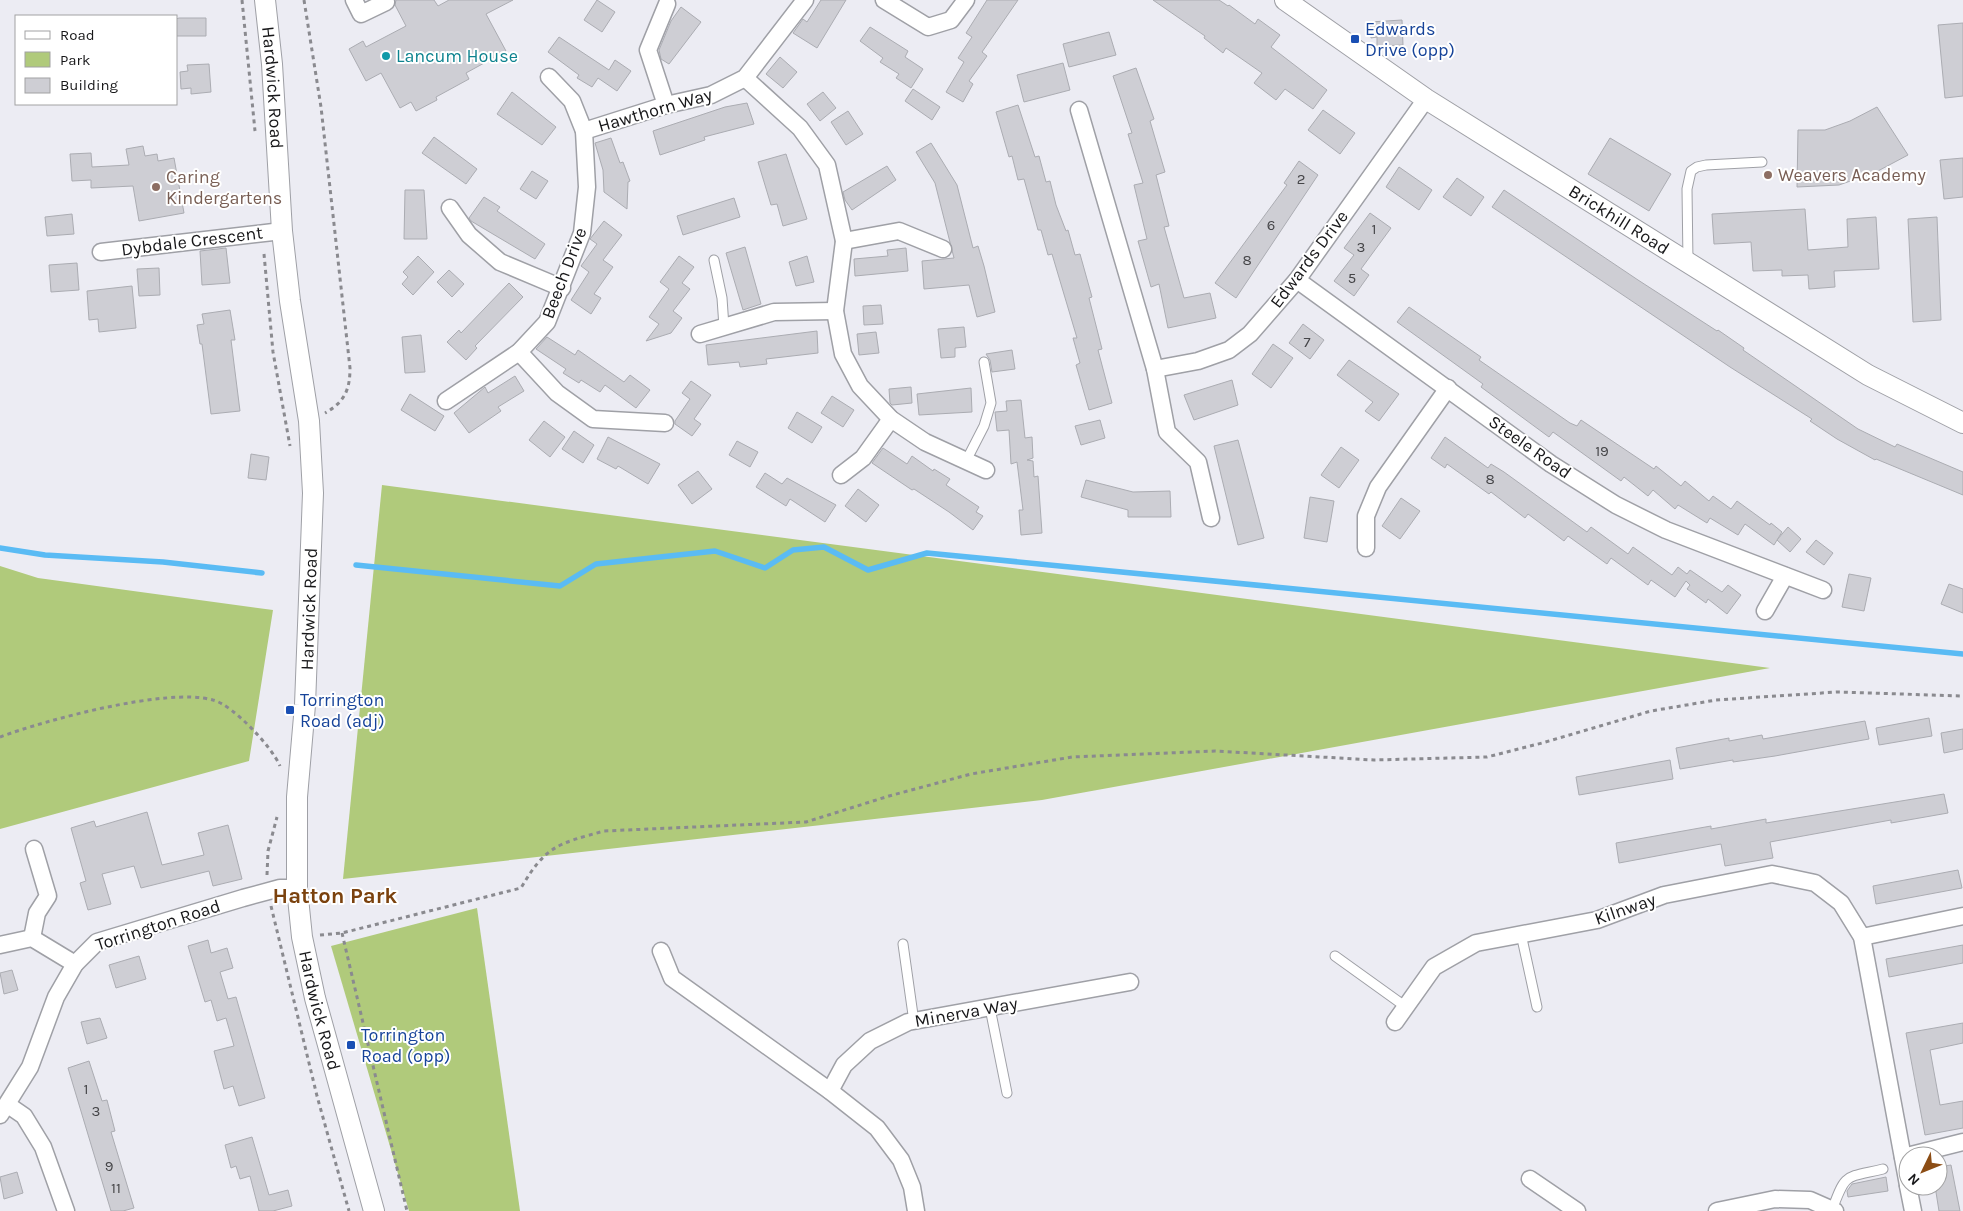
<svg xmlns="http://www.w3.org/2000/svg" width="1963" height="1211" viewBox="0 0 1963 1211" font-family="Karla,sans-serif">
<style>
.green{fill:#b0ca7b}
.lines{fill:none;stroke-linecap:round;stroke-linejoin:round}
.stream{stroke:#5abbf4;stroke-width:5.5}
.building{fill:#ceced4;stroke:#abacb2}
.service-casing{stroke:#9fa0a6;stroke-width:11}
.minor-casing{stroke:#9fa0a6;stroke-width:19}
.tertiary-casing{stroke:#9fa0a6;stroke-width:22}
.path{stroke:#8a8a8f;stroke-width:3;stroke-dasharray:4 4;stroke-linecap:butt}
.service{stroke:#fff;stroke-width:9}
.minor{stroke:#fff;stroke-width:16}
.tertiary{stroke:#fff;stroke-width:20}
.transit-dot{fill:#1a4fb4;stroke:#fff;stroke-width:2}
.culture-dot{fill:#0f9aa8;stroke:#fff;stroke-width:2}
.education-dot{fill:#8d6e63;stroke:#fff;stroke-width:2}
.labels{text-anchor:middle;stroke-width:4;stroke-linejoin:round;paint-order:stroke}
.number-label{font-size:15px;fill:#454548}
.transit-label{font-size:18px;fill:#164399;stroke:#fff;text-anchor:start}
.culture-label{font-size:18px;fill:#0d838f;stroke:#fff;text-anchor:start}
.street-label{font-size:18px;fill:#171719;stroke:#fff}
.education-label{font-size:18px;fill:#785e54;stroke:#fff;text-anchor:start}
.district-label{font-size:22px;font-weight:bold;fill:#7b420e;stroke:#fff}
</style>
<rect width="100%" height="100%" fill="#ececf3"/>
<g class="green">
<polygon points="382,485 1770,668 1042,800 343,879"/>
<polygon points="0,566 38,578 273,610 249,761 0,829"/>
<polygon points="477,908 520,1211 409,1211 331,946"/>
</g>
<g class="lines">
<g class="stream">
<polyline points="0,548 45,555 163,562 262,573"/>
<polyline points="356,565 560,586 596,564 715,551 765,568 793,550 824,547 868,570 927,553 1963,654"/>
</g>
</g>
<g class="building">
<polygon points="396,0 434,0 438,6 449,0 513,0 486,14 506,51 466,73 469,79 436,97 437,100 416,111 411,102 400,108 381,73 366,81 349,49 363,41 366,47 406,26 395,5"/>
<polygon points="597,0 615,12 602,32 584,20"/>
<polygon points="821,0 846,0 817,48 793,33 803,19 807,22"/>
<polygon points="987,0 1018,0 982,52 987,56 969,81 973,84 963,102 946,92 964,62 958,58 972,37 966,33"/>
<polygon points="1153,0 1219,0 1228,6 1229,5 1255,24 1258,19 1280,35 1271,47 1327,90 1313,109 1285,89 1276,100 1254,83 1262,73 1226,48 1223,53 1204,38 1205,36"/>
<polygon points="681,7 701,22 669,64 661,59 659,50 671,21"/>
<polygon points="179,18 206,18 206,36 176,36 176,19"/>
<polygon points="1402,20 1403,45 1377,46 1377,37 1371,38 1370,22"/>
<polygon points="1963,23 1963,96 1945,98 1938,25"/>
<polygon points="870,27 908,51 905,57 923,69 911,88 896,78 899,74 880,62 883,58 860,41"/>
<polygon points="1109,32 1116,55 1069,67 1063,44"/>
<polygon points="559,37 609,70 615,60 631,71 617,91 598,78 592,87 577,78 579,75 548,52"/>
<polygon points="780,57 797,72 783,88 766,74"/>
<polygon points="1063,63 1070,90 1024,102 1017,75"/>
<polygon points="209,64 211,92 191,94 191,88 181,89 180,72 188,71 187,65"/>
<polygon points="1136,68 1154,119 1150,121 1165,172 1156,175 1169,226 1164,227 1184,298 1210,293 1216,318 1168,328 1159,284 1151,287 1138,241 1147,239 1134,185 1143,183 1128,134 1132,133 1113,76"/>
<polygon points="913,89 940,107 932,120 905,101"/>
<polygon points="512,92 556,127 542,145 497,114"/>
<polygon points="823,92 836,108 820,121 807,104"/>
<polygon points="747,103 754,124 704,137 705,140 660,155 653,131 725,107"/>
<polygon points="1018,105 1035,157 1039,156 1046,182 1050,181 1056,205 1066,231 1068,230 1075,255 1080,254 1092,297 1089,298 1102,349 1098,350 1112,403 1089,410 1076,365 1080,363 1073,338 1077,338 1052,254 1048,255 1041,230 1038,230 1024,179 1018,180 1012,156 1009,157 996,112"/>
<polygon points="1877,107 1908,155 1876,172 1839,185 1797,187 1798,130 1825,130 1850,121"/>
<polygon points="1323,110 1355,133 1340,154 1308,130"/>
<polygon points="848,111 863,134 846,145 831,122"/>
<polygon points="434,137 477,169 466,184 422,153"/>
<polygon points="611,138 620,163 623,162 630,181 628,182 627,209 604,192 603,170 595,143"/>
<polygon points="1610,138 1671,174 1649,211 1588,174"/>
<polygon points="931,143 957,185 973,248 978,246 984,266 995,312 977,317 969,285 924,289 922,261 954,258 935,183 916,152"/>
<polygon points="143,146 145,156 157,154 158,161 174,158 184,213 139,221 133,186 91,188 91,180 72,181 70,154 91,153 92,167 129,165 126,149"/>
<polygon points="786,154 807,219 783,226 777,204 771,205 758,162"/>
<polygon points="1963,158 1963,197 1944,199 1940,160"/>
<polygon points="1299,161 1318,175 1236,298 1215,283 1287,185 1284,183"/>
<polygon points="887,166 896,180 852,210 845,200 843,192"/>
<polygon points="1399,167 1432,190 1419,210 1386,187"/>
<polygon points="532,171 548,181 536,199 520,189"/>
<polygon points="1457,178 1484,197 1471,216 1443,197"/>
<polygon points="405,190 424,190 427,239 404,239"/>
<polygon points="1504,190 1638,280 1717,331 1718,330 1744,348 1743,350 1858,429 1895,447 1897,444 1963,472 1963,495 1876,459 1875,460 1837,439 1810,421 1812,419 1730,367 1492,207"/>
<polygon points="484,197 500,207 497,211 545,244 535,259 471,221 469,218"/>
<polygon points="734,198 740,217 683,235 677,216"/>
<polygon points="1805,209 1808,250 1848,247 1847,219 1876,217 1879,269 1834,271 1835,287 1809,289 1808,275 1782,276 1782,270 1753,271 1751,242 1714,244 1712,214"/>
<polygon points="1370,213 1391,228 1361,269 1369,275 1354,296 1334,281 1354,255 1344,248"/>
<polygon points="72,214 74,234 47,236 45,217"/>
<polygon points="1937,217 1941,320 1913,322 1908,219"/>
<polygon points="604,221 622,235 603,260 613,267 594,294 601,298 591,314 571,300 589,272 581,266 597,244 590,239"/>
<polygon points="745,247 761,304 743,310 726,253"/>
<polygon points="226,248 230,283 202,285 200,251"/>
<polygon points="906,248 908,271 855,276 854,259 888,256 887,250"/>
<polygon points="418,256 434,272 413,295 402,284 408,277 403,272"/>
<polygon points="679,256 694,267 682,283 690,289 673,311 682,318 671,333 646,341 659,324 649,317 669,289 660,282"/>
<polygon points="807,256 814,282 796,286 789,262"/>
<polygon points="77,263 79,290 51,292 49,265"/>
<polygon points="159,268 160,295 139,296 137,269"/>
<polygon points="449,270 464,284 452,297 437,282"/>
<polygon points="509,283 523,297 475,346 477,348 466,360 447,342 459,330 461,333"/>
<polygon points="132,286 136,328 99,332 98,319 89,320 87,291"/>
<polygon points="881,305 883,324 864,325 863,306"/>
<polygon points="1409,307 1481,357 1479,360 1570,423 1577,426 1581,420 1654,469 1656,466 1681,486 1685,481 1709,501 1713,496 1731,509 1737,501 1770,525 1771,523 1782,532 1774,545 1745,524 1738,535 1710,518 1707,523 1678,505 1675,509 1653,490 1648,496 1624,477 1621,481 1553,432 1549,437 1481,387 1483,384 1397,322"/>
<polygon points="230,310 235,340 231,340 240,411 211,414 202,344 200,344 197,325 204,324 202,314"/>
<polygon points="1303,324 1324,340 1310,359 1289,343"/>
<polygon points="964,327 966,347 955,348 955,357 941,358 938,329"/>
<polygon points="817,331 818,353 766,359 767,364 740,367 739,362 708,365 706,345"/>
<polygon points="876,332 879,353 859,355 857,334"/>
<polygon points="421,335 425,372 405,373 402,337"/>
<polygon points="547,337 575,355 578,350 624,382 630,375 650,390 636,408 605,385 600,392 581,380 579,383 563,373 566,369 536,349"/>
<polygon points="1273,344 1293,358 1271,388 1252,374"/>
<polygon points="1012,350 1015,369 992,372 990,360 986,354"/>
<polygon points="1349,360 1399,394 1379,421 1365,411 1373,402 1337,375"/>
<polygon points="515,376 524,391 498,407 501,411 469,433 454,413 485,387 488,393"/>
<polygon points="1232,380 1238,405 1194,420 1184,395"/>
<polygon points="691,381 711,395 694,419 701,424 692,436 675,424 675,421 690,399 682,393"/>
<polygon points="911,387 912,403 892,405 890,403 889,389"/>
<polygon points="971,388 972,412 919,415 917,394"/>
<polygon points="410,394 444,416 435,431 401,410"/>
<polygon points="832,396 854,410 843,427 821,413"/>
<polygon points="1021,400 1025,438 1032,437 1033,458 1027,460 1033,461 1034,477 1038,476 1042,533 1021,535 1019,510 1023,510 1017,462 1011,464 1009,430 997,431 995,412 1007,411 1006,401"/>
<polygon points="797,412 822,427 812,443 788,428"/>
<polygon points="1100,420 1105,438 1081,445 1075,426"/>
<polygon points="544,421 565,437 550,457 529,440"/>
<polygon points="574,431 594,445 583,463 562,449"/>
<polygon points="608,437 660,464 648,484 618,466 616,469 597,459"/>
<polygon points="1445,437 1488,468 1491,464 1504,472 1587,532 1591,527 1628,554 1633,547 1672,575 1678,567 1687,574 1690,570 1722,592 1728,585 1741,595 1727,614 1708,599 1706,603 1687,589 1690,585 1686,581 1675,597 1651,580 1648,585 1611,558 1607,564 1568,536 1564,541 1528,514 1525,518 1491,492 1489,494 1447,464 1445,468 1431,458"/>
<polygon points="1238,440 1264,538 1238,545 1214,446"/>
<polygon points="737,441 758,452 750,467 729,455"/>
<polygon points="1341,447 1359,460 1339,488 1321,475"/>
<polygon points="883,448 907,464 912,456 933,471 934,469 950,479 946,485 979,507 976,512 983,516 973,530 949,512 914,489 912,490 872,463"/>
<polygon points="251,454 269,457 266,480 248,478"/>
<polygon points="698,471 712,489 692,504 678,485"/>
<polygon points="765,473 782,484 787,478 836,505 825,522 790,499 786,506 756,487"/>
<polygon points="1086,480 1133,492 1170,491 1171,517 1128,517 1128,510 1081,497"/>
<polygon points="858,489 879,505 866,522 845,506"/>
<polygon points="1310,497 1334,501 1327,542 1304,538"/>
<polygon points="1401,498 1420,511 1400,539 1382,526"/>
<polygon points="1788,527 1801,539 1790,552 1777,540"/>
<polygon points="1816,540 1833,553 1824,565 1806,552"/>
<polygon points="1849,574 1871,578 1864,611 1842,607"/>
<polygon points="1949,584 1963,589 1963,613 1941,604"/>
<polygon points="1929,718 1932,736 1879,745 1876,728"/>
<polygon points="1865,721 1869,739 1775,756 1733,762 1733,760 1680,769 1676,748 1729,738 1729,741 1762,735 1763,739"/>
<polygon points="1963,729 1963,749 1944,753 1941,733"/>
<polygon points="1670,760 1673,779 1579,795 1576,777"/>
<polygon points="1944,794 1948,813 1891,823 1891,820 1770,842 1773,858 1725,866 1721,844 1619,863 1616,843 1711,826 1711,829 1766,819 1766,823"/>
<polygon points="147,812 162,865 204,855 198,833 228,825 242,879 213,886 209,871 141,888 134,866 102,874 111,904 88,910 80,883 86,881 71,828 94,821 96,827"/>
<polygon points="1958,870 1962,888 1876,904 1873,886"/>
<polygon points="208,940 211,953 227,948 233,968 220,972 228,999 236,997 265,1098 239,1106 233,1086 224,1089 214,1051 234,1046 226,1018 217,1021 211,1000 205,1002 188,946"/>
<polygon points="1963,945 1963,963 1889,977 1886,959"/>
<polygon points="139,956 146,979 116,988 109,965"/>
<polygon points="12,970 18,990 4,994 0,973"/>
<polygon points="100,1018 107,1038 87,1044 81,1022"/>
<polygon points="1963,1023 1963,1043 1930,1050 1940,1105 1963,1101 1963,1128 1925,1135 1906,1033"/>
<polygon points="89,1061 102,1101 107,1100 115,1131 111,1132 134,1208 123,1211 111,1211 68,1068"/>
<polygon points="252,1137 269,1195 288,1190 292,1206 273,1211 259,1211 250,1176 240,1179 236,1166 231,1168 225,1145"/>
<polygon points="1951,1165 1960,1211 1939,1211 1935,1186 1938,1186 1938,1167"/>
<polygon points="17,1172 23,1193 4,1199 0,1177"/>
<polygon points="1886,1177 1888,1191 1848,1197 1847,1191 1852,1184"/>
</g>
<g class="lines">
<g class="service-casing">
<g id="service">
<polyline points="714,260 722,298 724,327"/>
<polyline points="1688,262 1687,189 1691,171 1697,167 1706,165 1762,162"/>
<polyline points="966,461 984,426 991,403 984,362"/>
<polyline points="1521,934 1537,1007"/>
<polyline points="903,944 914,1022"/>
<polyline points="1335,956 1406,1007"/>
<polyline points="990,1008 1007,1093"/>
<path d="M1832,1210C1846,1172 1845,1178 1883,1169"/>
</g>
</g>
<g class="minor-casing">
<g id="minor">
<polyline points="354,0 361,14 386,2"/>
<polyline points="884,0 928,27 951,20 966,0"/>
<polyline points="745,78 800,128 827,165 844,241 835,311 843,354 860,386 891,419 925,442 986,470"/>
<polyline points="666,105 648,50 667,4"/>
<polyline points="1079,110 1155,369 1167,432 1198,462 1211,518"/>
<polyline points="584,131 666,105 711,95 745,78 805,0"/>
<polyline points="450,208 469,235 500,262 562,288"/>
<polyline points="844,241 899,231 943,249"/>
<polyline points="101,252 282,231"/>
<polyline points="1297,280 1551,464 1616,505 1666,530 1823,590"/>
<polyline points="700,334 774,312 835,311"/>
<polyline points="519,352 557,393 593,419 665,423"/>
<polyline points="1155,369 1198,361 1229,350 1250,334 1297,280 1426,99"/>
<polyline points="446,401 519,352 547,322 582,233 587,187 584,131 572,101 549,77"/>
<polyline points="841,475 863,458 891,419"/>
<polyline points="1366,548 1366,516 1378,487 1448,388"/>
<polyline points="1765,611 1785,576"/>
<polyline points="1862,937 1963,916"/>
<polyline points="32,938 37,913 48,896 34,849"/>
<polyline points="0,945 32,938 75,964"/>
<polyline points="661,951 672,978 830,1091 877,1128 901,1160 912,1187 916,1211"/>
<polyline points="1395,1022 1434,967 1476,943 1597,920 1664,895 1772,874 1815,883 1841,903 1862,937 1908,1185"/>
<polyline points="830,1091 844,1065 870,1041 908,1022 1130,982"/>
<polyline points="8,1105 24,1116 43,1147 66,1211"/>
<polyline points="0,1115 30,1067 56,997 75,964 97,942 243,898 280,888 297,888"/>
<polyline points="1903,1157 1963,1142"/>
<polyline points="1530,1179 1577,1211"/>
<polyline points="1908,1186 1913,1211"/>
<polyline points="1717,1211 1775,1199 1810,1200 1835,1211"/>
</g>
</g>
<g class="tertiary-casing">
<g id="tertiary">
<path id="s1" d="M265,0L272,64L282,231L290,301L309,421L313,493L305,705L297,797V888L302,937L315,998L374,1211"/>
<path id="s2" d="M1285,0L1426,99L1868,375L1963,423"/>
</g>
</g>
<g class="path">
<polyline points="242,0 255,131"/>
<path d="M304,0L321,107L350,368C350,389 345,402 325,413"/>
<polyline points="264,254 273,352 290,446"/>
<path d="M0,737C46,720 167,687 213,700C233,705 272,747 280,766"/>
<polyline points="267,875 268,851 277,817"/>
<polyline points="271,906 317,1096 349,1211"/>
<polyline points="342,933 407,1211"/>
<path d="M320,935L342,933L521,888C546,845 558,844 604,831L806,822L889,796L971,774L1072,757L1215,751L1374,760L1487,757L1542,743L1651,711L1716,700L1837,692L1963,696"/>
</g>
<use href="#service" class="service"/>
<use href="#minor" class="minor"/>
<use href="#tertiary" class="tertiary"/>
</g>
<g class="transit-dot">
<rect x="1350" y="34" width="10" height="10" rx="2.5"/>
<rect x="285" y="705" width="10" height="10" rx="2.5"/>
<rect x="346" y="1040" width="10" height="10" rx="2.5"/>
</g>
<circle class="culture-dot" cx="386" cy="56" r="5"/>
<g class="education-dot">
<circle cx="1768" cy="175" r="5"/>
<circle cx="156" cy="187" r="5"/>
</g>
<g class="labels">
<g class="number-label">
<text x="1301" y="184">2</text>
<text x="1271" y="230">6</text>
<text x="1374" y="234">1</text>
<text x="1361" y="252">3</text>
<text x="1247" y="265">8</text>
<text x="1352" y="283">5</text>
<text x="1307" y="347">7</text>
<text x="1602" y="456">19</text>
<text x="1490" y="484">8</text>
<text x="86" y="1094">1</text>
<text x="96" y="1116">3</text>
<text x="109" y="1171">9</text>
<text x="116" y="1193">11</text>
</g>
<g class="transit-label">
<text x="1365" y="35">Edwards<tspan x="1365" dy="21">Drive (opp)</tspan></text>
<text x="300" y="706">Torrington<tspan x="300" dy="21">Road (adj)</tspan></text>
<text x="361" y="1041">Torrington<tspan x="361" dy="21">Road (opp)</tspan></text>
</g>
<g class="culture-label">
<text x="396" y="62">Lancum House</text>
</g>
<g class="street-label">
<text dy="6" stroke="none"><textPath href="#s1" startOffset="88">Hardwick Road</textPath></text>
<text transform="translate(655 110) rotate(-16)" y="6">Hawthorn Way</text>
<text dy="6" stroke="none"><textPath href="#s2" startOffset="400">Brickhill Road</textPath></text>
<text transform="translate(192 241) rotate(-7)" y="6">Dybdale Crescent</text>
<text transform="translate(1309 259) rotate(-53)" y="6">Edwards Drive</text>
<text transform="translate(564 273) rotate(-69)" y="6">Beech Drive</text>
<text transform="translate(1530 447) rotate(35)" y="6">Steele Road</text>
<text transform="translate(309 609) rotate(-88)" y="6">Hardwick Road</text>
<text transform="translate(1625 909) rotate(-19)" y="6">Kilnway</text>
<text transform="translate(158 925) rotate(-18)" y="6">Torrington Road</text>
<text dy="6" stroke="none"><textPath href="#s1" startOffset="1016">Hardwick Road</textPath></text>
<text transform="translate(966 1012) rotate(-10)" y="6">Minerva Way</text>
</g>
<g class="education-label">
<text x="1778" y="181">Weavers Academy</text>
<text x="166" y="183">Caring<tspan x="166" dy="21">Kindergartens</tspan></text>
</g>
<g class="district-label">
<text x="335" y="903">Hatton Park</text>
</g>
</g>
<rect x="15" y="15" width="162" height="90" fill="#ffffff" stroke="#a2a2a3"/>
<rect x="25" y="31" width="25" height="8" fill="#ffffff" stroke="#a2a2a3"/>
<text x="60" y="40" font-size="15" fill="#171719">Road</text>
<rect x="25" y="52" width="25" height="15" fill="#b0ca7b" stroke="#a2a2a3"/>
<text x="60" y="65" font-size="15" fill="#171719">Park</text>
<rect x="25" y="78" width="25" height="15" fill="#ceced4" stroke="#a2a2a3"/>
<text x="60" y="90" font-size="15" fill="#171719">Building</text>
<g transform="translate(1923 1171) rotate(227)"><circle r="24" fill="#ffffff" stroke="#a2a2a3"/>
<path d="M0-4L9 19L0 12L-9 19Z" fill="#8c4d15"/>
<text y="-8" font-size="14" font-weight="bold" text-anchor="middle" fill="#171719">N</text>
</g>
</svg>
